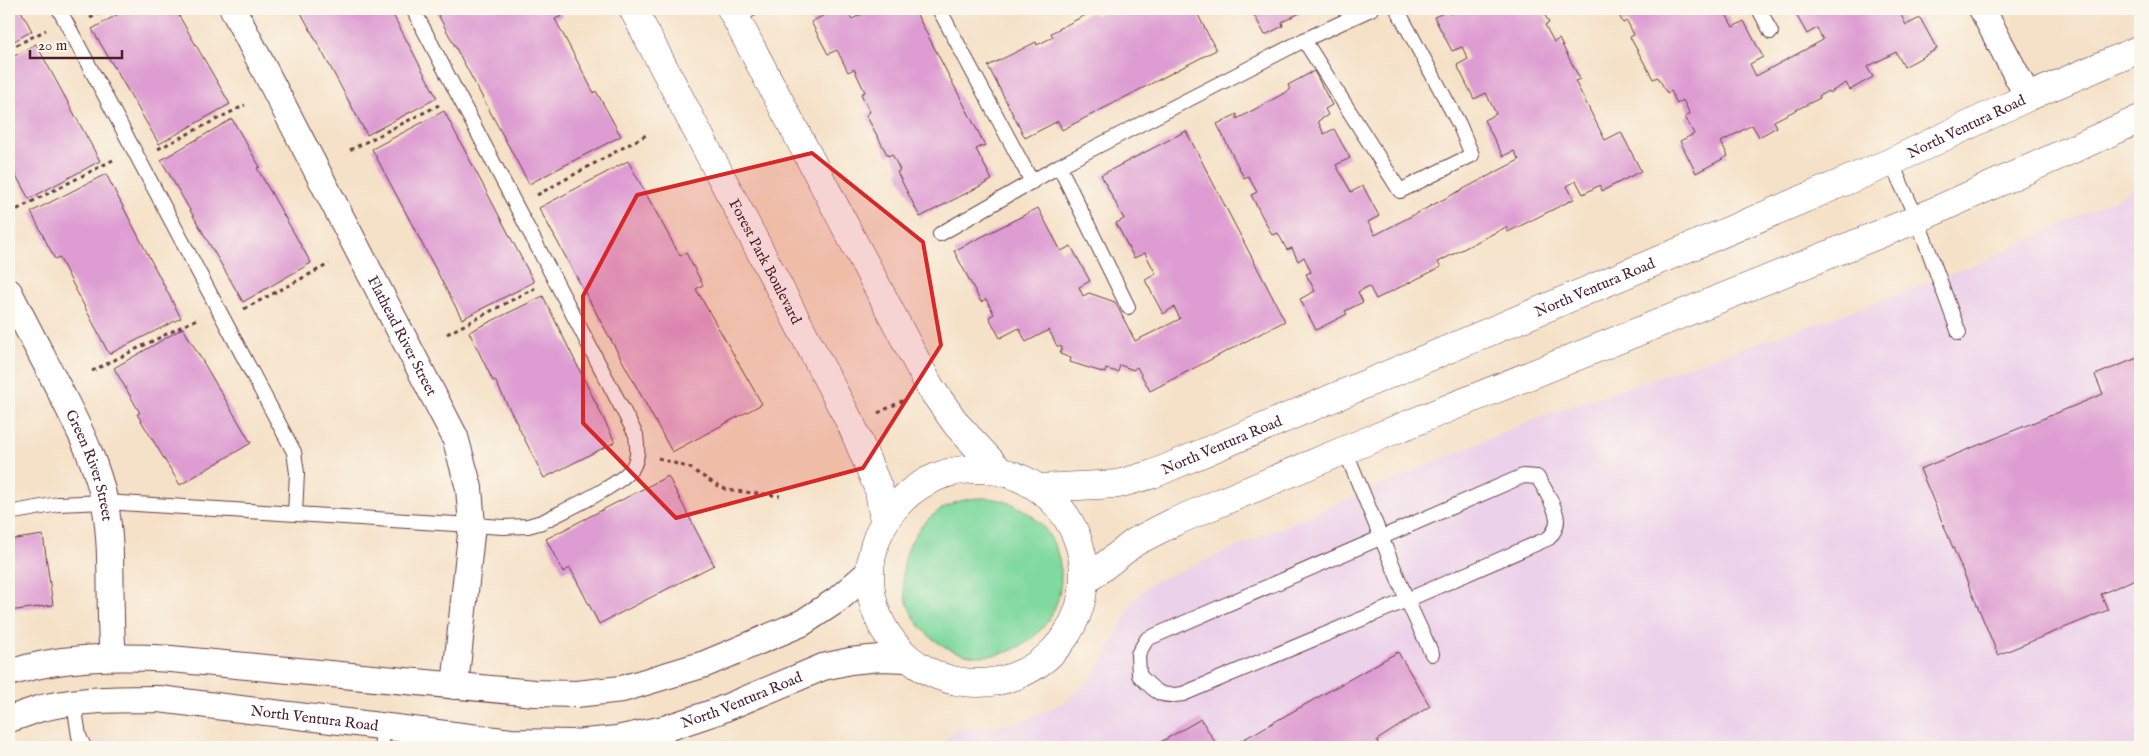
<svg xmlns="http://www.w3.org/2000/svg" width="2149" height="756" viewBox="0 0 2149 756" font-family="'IM FELL English',serif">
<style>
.built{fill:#ecd1ea}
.green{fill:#80d99f;stroke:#657c65}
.building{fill:#de9dd2}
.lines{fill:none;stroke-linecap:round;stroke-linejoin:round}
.lane-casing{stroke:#643c42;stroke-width:16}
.street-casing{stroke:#643c42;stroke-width:28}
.secondary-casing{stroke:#643c42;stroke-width:29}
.path{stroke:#643c42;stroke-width:3;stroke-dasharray:4 4;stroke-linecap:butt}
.lane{stroke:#fff;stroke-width:14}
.street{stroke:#fff;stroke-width:26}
.secondary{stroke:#fff;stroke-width:28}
.marked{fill:#d62828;fill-opacity:0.2;stroke:#d62828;stroke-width:4;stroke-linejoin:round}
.labels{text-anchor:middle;stroke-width:4.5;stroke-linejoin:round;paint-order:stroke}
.street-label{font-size:15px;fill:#4a1f2b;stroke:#fbf7ec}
</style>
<rect width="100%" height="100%" fill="#fbf7ec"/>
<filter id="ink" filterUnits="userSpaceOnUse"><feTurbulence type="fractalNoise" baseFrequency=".02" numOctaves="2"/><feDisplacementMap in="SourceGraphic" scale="10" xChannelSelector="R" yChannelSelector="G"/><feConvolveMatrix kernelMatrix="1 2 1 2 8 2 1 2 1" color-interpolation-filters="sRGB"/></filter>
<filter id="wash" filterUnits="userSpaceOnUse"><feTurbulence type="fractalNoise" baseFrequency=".0096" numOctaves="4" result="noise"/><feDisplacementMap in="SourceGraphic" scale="20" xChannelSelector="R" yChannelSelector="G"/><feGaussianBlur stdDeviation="1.12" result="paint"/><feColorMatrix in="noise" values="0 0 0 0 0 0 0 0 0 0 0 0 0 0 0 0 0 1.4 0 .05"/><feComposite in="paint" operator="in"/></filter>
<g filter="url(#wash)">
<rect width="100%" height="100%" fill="#f5e1c7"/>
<g class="built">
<polygon points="2140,187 2140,747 941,747 957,727 987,729 1022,722 1065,702 1091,679 1109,650 1132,602 1150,584 1542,416 1878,302 1989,259"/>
<polygon points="106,740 150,740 195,747 64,747"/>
</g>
<circle class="green" cx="982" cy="577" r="79"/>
<g id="blocks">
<g class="building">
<polygon points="9,9 20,9 32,31 9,44"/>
<polygon points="127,9 175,9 230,104 159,144 92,29"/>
<polygon points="299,9 390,9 437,98 367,135"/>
<polygon points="435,9 558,9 562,16 555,19 594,93 596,91 621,136 529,184"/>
<polygon points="836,9 846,9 852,19 872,9 914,9 985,145 976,149 992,180 920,217 897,172 900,170 892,154 888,156 866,115 870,112 861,94 865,92 854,69 848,72 837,50 828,54 811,22"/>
<polygon points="1107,9 1116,10 1119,9 1195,9 1216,50 1062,130 1058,121 1025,138 988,66 1036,42 1037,45 1053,37 1051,33 1093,11 1095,15"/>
<polygon points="1251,9 1308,9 1282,22 1283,26 1265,35"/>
<polygon points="1460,9 1542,9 1549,23 1545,25 1554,42 1559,39 1580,79 1575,81 1605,140 1621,132 1641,171 1602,191 1600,185 1583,194 1576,181 1567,186 1574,199 1508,232 1506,227 1438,262 1441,267 1376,299 1369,286 1358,292 1363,302 1345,311 1347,314 1316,330 1300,299 1315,291 1306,274 1311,272 1304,257 1298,261 1292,248 1287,250 1278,233 1272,235 1251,195 1257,192 1248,176 1244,178 1217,124 1237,114 1237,119 1290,90 1288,85 1314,71 1332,105 1325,109 1328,115 1318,121 1324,134 1334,129 1350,158 1336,165 1351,192 1363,186 1379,216 1368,222 1375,235 1519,160 1514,151 1503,156 1484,120 1496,114 1486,93 1474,99 1457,65 1468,59 1462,47 1452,51 1434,17 1448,11 1450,14"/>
<polygon points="1616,9 1723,9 1733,27 1744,21 1763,57 1750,64 1756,76 1823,40 1817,28 1807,34 1793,9 1898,9 1906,25 1920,18 1937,49 1904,67 1896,52 1867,67 1873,77 1850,90 1846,83 1829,93 1828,91 1819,96 1820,98 1774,121 1777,127 1759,137 1752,125 1721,142 1728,156 1696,173 1680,141 1694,134 1685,117 1690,114 1683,100 1677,104 1671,91 1667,93 1658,77 1653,79 1630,37 1634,35 1627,21 1623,23"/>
<polygon points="36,44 100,161 29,199 9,163 9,59"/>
<polygon points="444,111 534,282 462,319 372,149"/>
<polygon points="232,119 260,167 257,168 311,263 243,302 161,160"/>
<polygon points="1186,131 1285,321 1150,391 1137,367 1133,370 1120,365 1118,372 1106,369 1105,373 1070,362 1071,358 1060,354 1062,347 1057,346 1049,330 1026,342 1019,328 1000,338 989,317 994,314 986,299 981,302 954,251 1038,208 1061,251 1071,246 1090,281 1079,287 1083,296 1089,293 1115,302 1135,341 1180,319 1174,307 1163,314 1145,280 1156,274 1145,253 1134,258 1116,223 1124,219 1101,175"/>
<polygon points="628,161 680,256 686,253 703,285 696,289 762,404 672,452 539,208"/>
<polygon points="106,174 181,318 109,354 59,257 55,259 31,212"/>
<polygon points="543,296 615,442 544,478 495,380 493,381 469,332"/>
<polygon points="183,328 251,443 180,485 137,414 140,413 114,368"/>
<polygon points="2140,357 2140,577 2101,594 2108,610 1998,655 1920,469 2103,394 2095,375"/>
<polygon points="668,476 714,565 599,624 570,568 563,572 546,539"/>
<polygon points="43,535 53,605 9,611 9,540"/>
<polygon points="1398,652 1430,706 1377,740 1379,747 1230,747"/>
<polygon points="1201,719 1218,747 1152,747"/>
</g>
</g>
</g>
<g filter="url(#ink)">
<use href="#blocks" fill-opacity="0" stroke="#643c42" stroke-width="1"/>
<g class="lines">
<g class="lane-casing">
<g id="lane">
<polyline points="59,9 294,452 297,473 295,513"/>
<polyline points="939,9 1032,182"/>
<polyline points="1759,9 1771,32"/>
<polyline points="735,18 752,9"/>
<polyline points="1304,40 1400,191 1472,155 1459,124 1397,9"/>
<polyline points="1891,162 1917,219 1959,333"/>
<polyline points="1059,166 1128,307"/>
<polyline points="940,234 1059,166 1304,40 1371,9"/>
<polyline points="1345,450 1407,600 1432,654"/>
<path d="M1523,476L1537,477C1543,485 1557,510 1557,520C1557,528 1553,533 1549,538L1407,600L1183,694C1159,698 1155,691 1139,675L1138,654L1147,639Z"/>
<path d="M9,513L58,504L105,502L503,527L528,526L542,522C563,511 625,484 634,465C639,455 637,446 636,435L413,9"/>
<polyline points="74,703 79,736 84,747"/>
<polyline points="664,729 668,747"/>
<polyline points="381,747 384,727"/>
</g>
</g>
<g class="street-casing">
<g id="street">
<path id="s1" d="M233,9L455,437L469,488L472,525L455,686"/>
<polyline points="1982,9 2028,97"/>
<path id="s2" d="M9,292C25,324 42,356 58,387C77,425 97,462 105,504C114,553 108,606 113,656"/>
<path d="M9,673C61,656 117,656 171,659L534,693L576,694L622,689L705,664L802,623L837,600L868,573"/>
<path id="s3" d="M9,719C20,716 31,711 42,708C80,699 120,699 159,699L511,742L574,743L617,739L664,729L718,711L823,667L850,661L880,658L908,659"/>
</g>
</g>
<g class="secondary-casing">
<g id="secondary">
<path id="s4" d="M633,9L852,426L879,490L884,521"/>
<polyline points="731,9 930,387 957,425 998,469"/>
<circle cx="977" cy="576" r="107"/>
<path id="s5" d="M1039,488L1118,484L1153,474L1891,162L2028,97L2140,49"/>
<polyline points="1085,581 1135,542 1174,522 1345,450 1917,219 2140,119"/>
</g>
</g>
<g class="path">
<polyline points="90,18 109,9"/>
<polyline points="9,49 46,30"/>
<polyline points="158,149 245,105"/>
<polyline points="350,150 439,105"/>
<polyline points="537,195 646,135"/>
<polyline points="10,213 113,160"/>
<polyline points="244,309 329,264"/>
<polyline points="447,334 535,288"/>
<polyline points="92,371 199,318"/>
<polyline points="878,413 904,400"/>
<polyline points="658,458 690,468 715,484 727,490 780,496"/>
</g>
<use href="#lane" class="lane"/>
<use href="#street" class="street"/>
<use href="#secondary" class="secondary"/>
</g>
</g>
<path class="marked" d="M812,153L923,242L941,345L863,468L676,518L583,423V296L637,195Z"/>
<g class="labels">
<g class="street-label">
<text dy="5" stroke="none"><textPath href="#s5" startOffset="1000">North Ventura Road</textPath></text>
<text dy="5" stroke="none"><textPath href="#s4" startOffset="285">Forest Park Boulevard</textPath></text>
<text dy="5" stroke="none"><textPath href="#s5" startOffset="595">North Ventura Road</textPath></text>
<text dy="5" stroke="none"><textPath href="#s1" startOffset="368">Flathead River Street</textPath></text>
<text dy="5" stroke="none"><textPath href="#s5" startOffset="190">North Ventura Road</textPath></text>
<text dy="5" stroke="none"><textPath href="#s2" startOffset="192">Green River Street</textPath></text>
<text dy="5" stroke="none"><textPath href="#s3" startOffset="744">North Ventura Road</textPath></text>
<text dy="5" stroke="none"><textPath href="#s3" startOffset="309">North Ventura Road</textPath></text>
</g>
</g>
<rect width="2149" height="756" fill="none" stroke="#fbf7ec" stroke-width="30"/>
<path d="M30 50v8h92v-8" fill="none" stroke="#4a1f2b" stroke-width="2.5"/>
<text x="38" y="50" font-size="15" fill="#4a1f2b" stroke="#fbf7ec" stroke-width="4" paint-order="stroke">20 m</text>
</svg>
